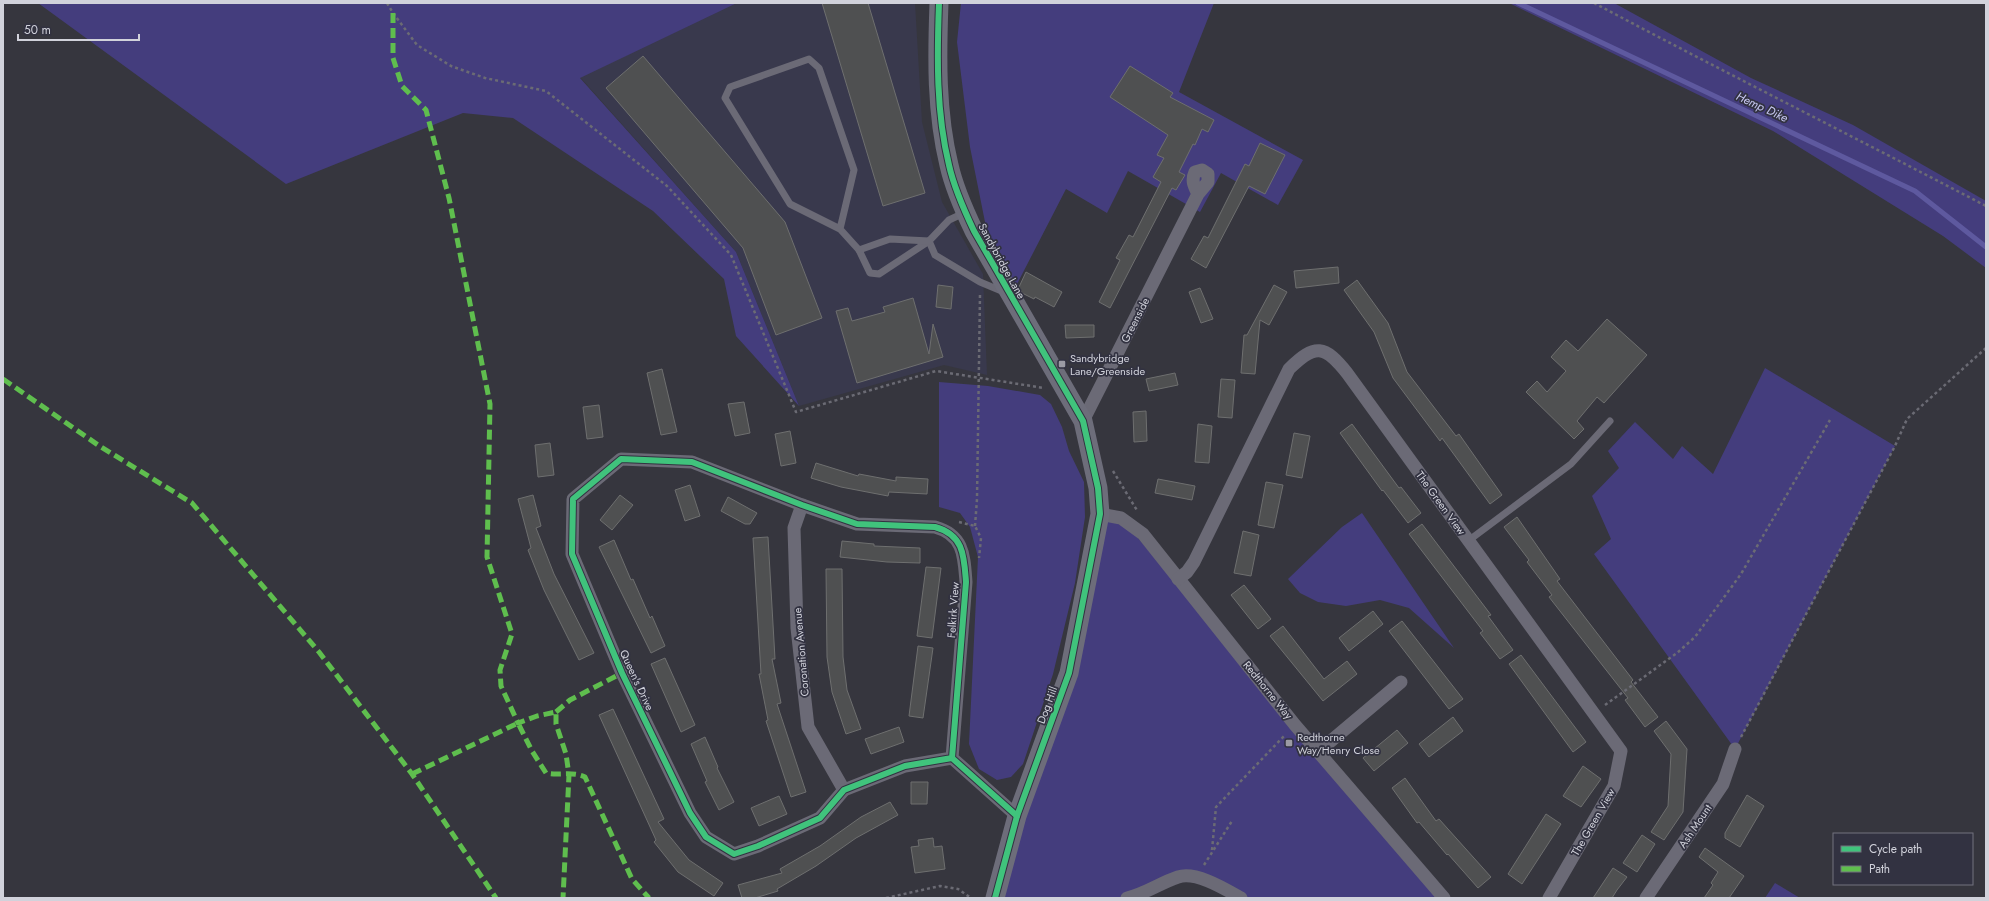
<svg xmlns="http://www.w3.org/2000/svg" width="1989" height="901" viewBox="0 0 1989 901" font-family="Jost,sans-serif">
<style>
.built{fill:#39394d}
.green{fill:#443d7d}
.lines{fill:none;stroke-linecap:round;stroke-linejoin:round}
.stream{stroke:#5e599f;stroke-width:5}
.building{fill:#4f5051;stroke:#6e6f6f}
.path{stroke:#6b6b74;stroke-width:2.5;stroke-dasharray:3 3;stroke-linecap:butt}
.lane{stroke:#6b6a76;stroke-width:7}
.street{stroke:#6b6a76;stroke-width:13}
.secondary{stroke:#6d6d7a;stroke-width:19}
.quiet{stroke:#5fbe4e;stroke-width:5;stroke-dasharray:10 5;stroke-linecap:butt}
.cycleway-casing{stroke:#323241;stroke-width:8}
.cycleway{stroke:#40c37c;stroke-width:6}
.poi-dot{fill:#9b9ba4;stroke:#323241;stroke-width:1.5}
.labels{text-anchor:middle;stroke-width:3.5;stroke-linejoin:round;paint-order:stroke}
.street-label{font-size:11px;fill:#d1d2db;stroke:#323241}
.poi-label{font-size:11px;fill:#d1d2db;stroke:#323241;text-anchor:start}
.water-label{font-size:12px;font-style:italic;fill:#c7c7f1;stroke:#323241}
</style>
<rect width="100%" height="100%" fill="#36363e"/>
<polygon class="built" points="737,3 915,3 922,122 942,202 983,274 987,375 944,365 799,406 736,252 580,77"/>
<g class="green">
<polygon points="38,3 737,3 580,78 736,252 799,406 736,336 724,279 653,211 513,118 463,113 286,184"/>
<polygon points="961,3 1214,3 1179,92 1303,160 1278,205 1221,173 1200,212 1128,171 1107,213 1066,189 1014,290 990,247 970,147 957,42"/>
<polygon points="1509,3 1614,3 1751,78 1853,125 1986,201 1986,268 1943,236 1773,131"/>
<polygon points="1765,368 1895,446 1735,749 1594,554 1611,539 1592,496 1619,468 1608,451 1635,422 1673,459 1682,446 1713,474"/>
<polygon points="939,382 988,386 1040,395 1051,404 1062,427 1069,451 1084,482 1085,517 1075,583 1053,674 1023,764 1011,777 997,780 979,769 969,744 978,557 970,527 960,513 939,507"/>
<polygon points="1362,513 1454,648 1409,608 1380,600 1346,606 1318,602 1300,593 1288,579 1342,527"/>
<polygon points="1100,514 1121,518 1444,898 1241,898 1194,877 1123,898 995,898 1069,673"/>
<polygon points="1775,883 1800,898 1765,898"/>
</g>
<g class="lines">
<polyline class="stream" points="1518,3 1915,191 1986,247"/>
</g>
<g class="building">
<polygon points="822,3 868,3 925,193 883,206"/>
<polygon points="643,56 785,222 822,318 776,335 743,248 606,88"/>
<polygon points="1130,66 1173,93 1170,97 1214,120 1208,132 1202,129 1195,145 1193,144 1179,172 1185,175 1176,190 1172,188 1110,308 1099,302 1120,260 1116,258 1129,235 1133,237 1161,182 1153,177 1164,158 1157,155 1168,135 1110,97"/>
<polygon points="1260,143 1285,155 1265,194 1249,186 1206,268 1191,259 1204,236 1208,238 1245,164 1249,166"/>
<polygon points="1338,267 1339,283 1296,288 1294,271"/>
<polygon points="1026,272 1062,292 1054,307 1035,297 1034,299 1022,293 1019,287"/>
<polygon points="1357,280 1388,323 1407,372 1456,436 1459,434 1502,495 1490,504 1442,438 1440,441 1393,378 1374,332 1344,290"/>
<polygon points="938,285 953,287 951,309 936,307"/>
<polygon points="1274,285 1287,292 1269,325 1260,320 1255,374 1241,373 1244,335 1247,335"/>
<polygon points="1200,288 1213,319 1201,323 1189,292"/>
<polygon points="913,298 929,354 933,324 943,357 857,383 836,311 848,308 852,321 885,312 883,307"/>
<polygon points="1607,319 1647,355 1604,403 1597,397 1577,421 1584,429 1574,439 1526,392 1537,381 1547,392 1566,371 1551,357 1566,340 1578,351"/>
<polygon points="1065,325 1094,325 1094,337 1066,338"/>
<polygon points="662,369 677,432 661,435 647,373"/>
<polygon points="1175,373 1178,385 1149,391 1146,379"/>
<polygon points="1221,379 1235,380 1232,418 1218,417"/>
<polygon points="744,402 750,433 735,436 728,404"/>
<polygon points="599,405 603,437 587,439 583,407"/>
<polygon points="1146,411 1147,441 1134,442 1133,412"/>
<polygon points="1198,424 1212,426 1209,463 1195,462"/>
<polygon points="1352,424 1399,488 1401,487 1421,513 1408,523 1383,490 1382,491 1340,433"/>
<polygon points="790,431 796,463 781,466 775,434"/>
<polygon points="1294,433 1310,436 1302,478 1286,475"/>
<polygon points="550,443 554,475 538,477 535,445"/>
<polygon points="816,463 858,476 859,474 896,481 896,477 928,479 927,494 889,492 888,496 841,487 811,478"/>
<polygon points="1158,479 1195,486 1192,500 1155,493"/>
<polygon points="1266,482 1283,485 1274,528 1258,525"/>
<polygon points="690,485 700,516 685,521 675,490"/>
<polygon points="533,495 541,526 536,528 554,574 594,653 579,660 544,590 528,550 531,548 518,499"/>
<polygon points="620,495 633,505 612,530 600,520"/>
<polygon points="728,497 757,513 750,524 745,524 721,511"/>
<polygon points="1517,517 1560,579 1557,581 1633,680 1631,682 1658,717 1645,727 1625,700 1628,698 1549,597 1552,595 1527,562 1529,560 1504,527"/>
<polygon points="1422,524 1491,615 1488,616 1513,650 1500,659 1480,633 1483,631 1409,534"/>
<polygon points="1243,531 1259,535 1251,576 1234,573"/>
<polygon points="768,537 775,659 772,659 781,703 777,704 806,792 791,797 766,721 768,720 759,674 761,674 753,538"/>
<polygon points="614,540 631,580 633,579 650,618 652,616 665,646 651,653 599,547"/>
<polygon points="842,541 874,544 874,546 920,548 920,563 887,562 840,557"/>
<polygon points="926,567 941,568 932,638 917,636"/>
<polygon points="826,569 842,569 843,657 847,690 861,729 846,734 832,692 827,657"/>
<polygon points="1244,585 1271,619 1258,629 1231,595"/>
<polygon points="1373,611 1383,624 1349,651 1339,638"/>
<polygon points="1402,621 1463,699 1449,709 1389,631"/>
<polygon points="1283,626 1324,679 1347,661 1357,674 1323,701 1270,636"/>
<polygon points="918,646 933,648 923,718 909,716"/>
<polygon points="1521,655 1586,742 1573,752 1509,664"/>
<polygon points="665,658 695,725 681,732 651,664"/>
<polygon points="613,709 664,819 658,822 689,860 723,883 714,896 678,872 654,842 656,840 599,715"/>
<polygon points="1453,717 1463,731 1429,757 1419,744"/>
<polygon points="1666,721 1687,749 1683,812 1664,840 1651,832 1668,806 1671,754 1654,731"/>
<polygon points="899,727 904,742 871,754 865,739"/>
<polygon points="1397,730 1408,743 1374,771 1363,758"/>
<polygon points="705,737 718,767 717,768 734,802 719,810 705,782 707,781 691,744"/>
<polygon points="1583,766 1601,779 1581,807 1563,796"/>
<polygon points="1405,778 1436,821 1439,819 1491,877 1478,888 1448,854 1447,855 1419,822 1417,823 1392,788"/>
<polygon points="911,782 928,782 927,804 911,804"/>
<polygon points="1747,795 1764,806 1740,847 1725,838 1725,833"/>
<polygon points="779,796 787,814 759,826 751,808"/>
<polygon points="890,802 898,815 856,838 816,866 777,889 778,891 755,898 742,898 738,885 782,873 780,869 820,846 861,817"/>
<polygon points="1546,814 1561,824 1522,884 1508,874"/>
<polygon points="1642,835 1655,844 1637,872 1623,863"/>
<polygon points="933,838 934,847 942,846 945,869 915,873 911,847 919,846 918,840"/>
<polygon points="1705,848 1744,876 1729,898 1704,898 1713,885 1711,883 1718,872 1699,857"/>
<polygon points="1613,868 1627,877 1617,890 1612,898 1593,898"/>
</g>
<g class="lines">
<g class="path">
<polyline points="387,3 393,13 417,45 451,66 485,78 546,91 667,186 731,255 796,412 936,371 1044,388"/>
<path d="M1594,3C1724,72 1856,138 1986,206"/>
<polyline points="1113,471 1138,512"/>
<polyline points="959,522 975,526 981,538 979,558"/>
<polyline points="975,526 977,499 980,294"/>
<polyline points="1605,705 1677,653 1695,637 1741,574 1830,420"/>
<polyline points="1741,737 1895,446 1907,419 1986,348"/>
<polyline points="1212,850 1216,807 1285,735"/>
<polyline points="1204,865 1232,821"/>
<polyline points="886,898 940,886 958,889 971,898"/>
</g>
<g class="lane">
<polyline points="964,213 949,220 929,241 935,255 980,282 1004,292"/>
<polyline points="840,229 790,204 725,98 730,87 809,59 819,68 854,170 840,229 859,250 870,273 879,274 929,241"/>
<polyline points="859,250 890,239 929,241"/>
<polyline points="1468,541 1571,464 1610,421"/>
</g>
<g class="street">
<path d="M1083,421L1198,194L1208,182V174L1202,170L1195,172C1191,181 1194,186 1198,194"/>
<polyline points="802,505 794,528 797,628 808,727 844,790"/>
<polyline points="1100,514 1121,518 1143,534 1295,725 1444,898"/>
<path d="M1178,579L1187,572L1194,562L1289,369C1315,343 1325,345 1347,373L1621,751L1614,786L1549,898"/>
<polyline points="1319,751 1401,682"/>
<path d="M952,758L905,766L844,790L820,818L758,846L734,854L706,837L690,813L622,673L572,554L573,499L621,459L692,462L802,505L857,524L935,527C964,535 964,556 966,582L952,758L1017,816"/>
<path d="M1127,898C1145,894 1160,883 1178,877C1196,871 1225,889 1241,898"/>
<polyline points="1646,898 1723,784 1735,749"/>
</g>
<path class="secondary" d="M939,3C937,57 936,112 949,165C954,188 964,210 974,231L1083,421L1098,488L1100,514L1069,673L1017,816L995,898"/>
<g class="quiet">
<polyline points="393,13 393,58 402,86 426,110 449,198 490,404 487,557 512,634 500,670 501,686 518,723 537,716 556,712 556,724 566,754 569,775 563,898"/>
<polyline points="3,379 98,445 192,503 319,652 412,774 496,898"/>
<polyline points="556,712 570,700 622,673"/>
<path d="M412,774L518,723L532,751L546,773C558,776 573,771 585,777L632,879L649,898"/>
</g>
<g class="cycleway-casing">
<g id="cycleway">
<path d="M939,3C937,57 936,112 949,165C954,188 964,210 974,231L1083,421L1098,488L1100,514L1069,673L1017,816L995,898"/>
<path d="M952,758L905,766L844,790L820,818L758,846L734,854L706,837L690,813L622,673L572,554L573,499L621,459L692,462L802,505L857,524L935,527C964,535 964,556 966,582L952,758L1017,816"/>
</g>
</g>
<use href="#cycleway" class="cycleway"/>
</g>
<g class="poi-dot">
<rect x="1058" y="360" width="8" height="8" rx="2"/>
<rect x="1285" y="739" width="8" height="8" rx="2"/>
</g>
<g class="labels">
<g class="street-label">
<text transform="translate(1002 261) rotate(61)" y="4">Sandybridge Lane</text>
<text transform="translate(1135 320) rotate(-63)" y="4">Greenside</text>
<text transform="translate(1441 503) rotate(54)" y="4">The Green View</text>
<text transform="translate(953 610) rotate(-86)" y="4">Felkirk View</text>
<text transform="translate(801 652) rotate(-95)" y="4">Coronation Avenue</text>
<text transform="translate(637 680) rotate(65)" y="4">Queen's Drive</text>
<text transform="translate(1268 690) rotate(51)" y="4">Redthorne Way</text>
<text transform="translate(1047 705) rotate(-70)" y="4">Dog Hill</text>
<text transform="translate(1593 822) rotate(-60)" y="4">The Green View</text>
<text transform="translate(1695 826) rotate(-56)" y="4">Ash Mount</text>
</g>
<g class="poi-label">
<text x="1070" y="362">Sandybridge<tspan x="1070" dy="13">Lane/Greenside</tspan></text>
<text x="1297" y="741">Redthorne<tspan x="1297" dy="13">Way/Henry Close</tspan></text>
</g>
<g class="water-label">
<text transform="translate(1762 107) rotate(25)" y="4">Hemp Dike</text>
</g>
</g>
<rect width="1989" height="901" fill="none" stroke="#d1d2db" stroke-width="8"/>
<rect x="1833" y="833" width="140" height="52" fill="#323241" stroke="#72727f"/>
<rect x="1841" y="846" width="20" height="6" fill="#40c37c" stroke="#72727f"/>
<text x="1869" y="853" font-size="12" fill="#d1d2db">Cycle path</text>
<rect x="1841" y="866" width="20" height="6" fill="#5fbe4e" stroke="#72727f"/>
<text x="1869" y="873" font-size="12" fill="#d1d2db">Path</text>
<path d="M18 34v6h121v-6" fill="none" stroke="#d1d2db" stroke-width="2"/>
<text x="24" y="34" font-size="12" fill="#d1d2db" stroke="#323241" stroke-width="3" paint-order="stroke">50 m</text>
</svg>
